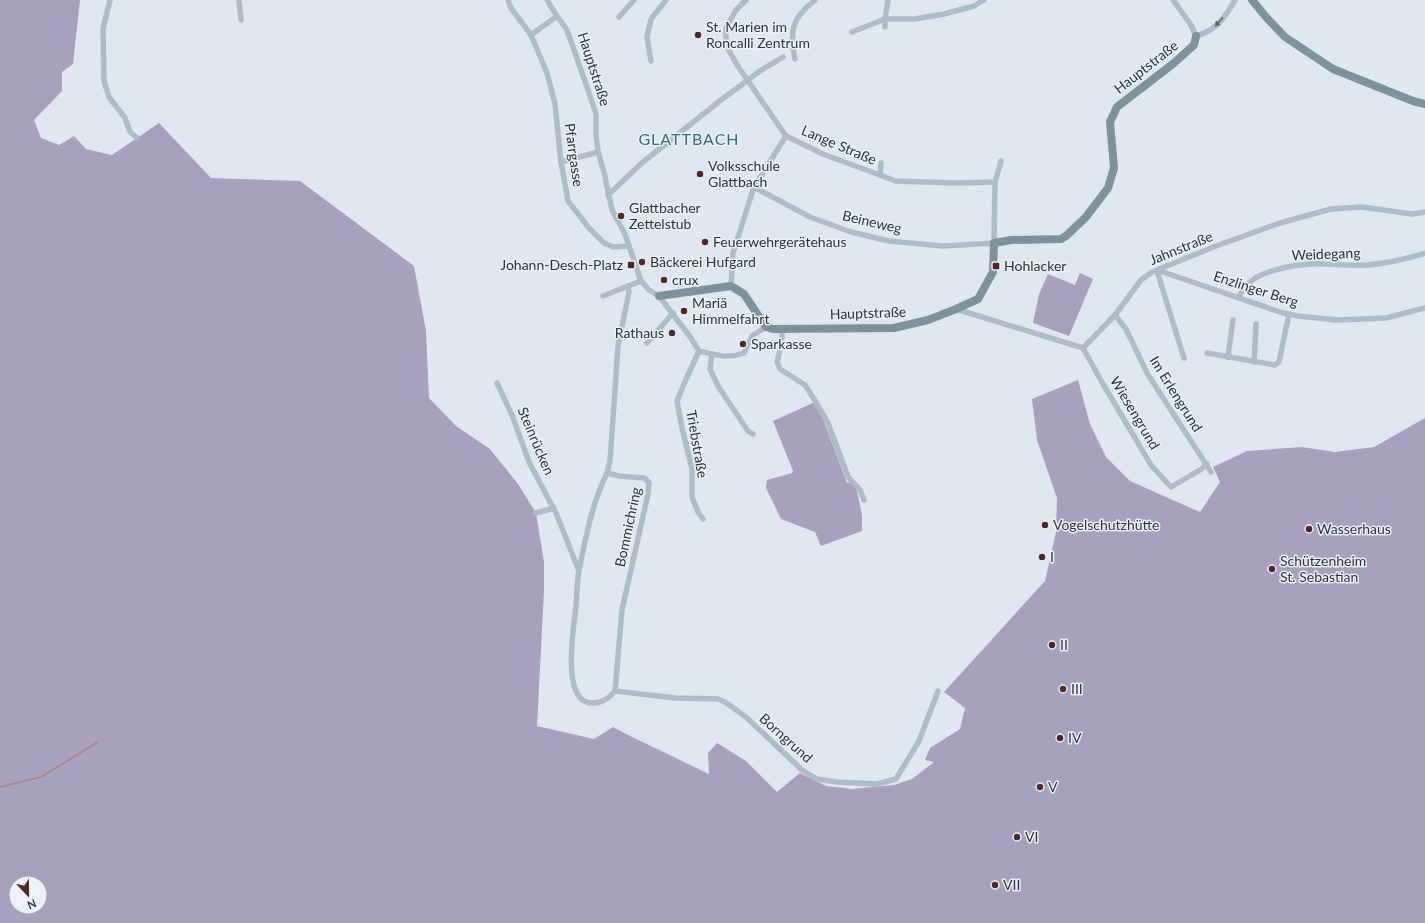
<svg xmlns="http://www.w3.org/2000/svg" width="1425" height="923" viewBox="0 0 1425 923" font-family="Lato,sans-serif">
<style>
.green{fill:#a8a1bd;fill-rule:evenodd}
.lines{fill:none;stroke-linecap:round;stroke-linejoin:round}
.stream{stroke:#a98283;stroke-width:1.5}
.street{stroke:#adbdc6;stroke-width:5.5}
.secondary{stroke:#7e929a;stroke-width:8}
.oneway{fill:#5e6a70}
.poi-dot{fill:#522526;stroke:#ebf2f8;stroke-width:1.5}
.labels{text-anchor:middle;stroke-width:3;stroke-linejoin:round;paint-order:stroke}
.poi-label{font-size:14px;fill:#2a3336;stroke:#ebf2f8;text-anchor:start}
.street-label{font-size:14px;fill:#2a3336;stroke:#ebf2f8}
.quarter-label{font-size:16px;letter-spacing:1px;fill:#2e6e7a;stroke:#ebf2f8}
</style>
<rect width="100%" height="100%" fill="#dfe8f0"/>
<g class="green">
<path d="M0,0H80L73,64L62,72V91L34,120L41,138L59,145L74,136L86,149L112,155L159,123L211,178L300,181L414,266L426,331L429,398L456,426L490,449L518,484L536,513L544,562V591L537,726L594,739L613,727L626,734L709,774L708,753L717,743L746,761L777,792L800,773L826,786L852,789L894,785L912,779L934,762L925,760L930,748L960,729L965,708L944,692L1045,581L1056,532L1057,498L1037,440L1032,399L1078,380L1090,424L1106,457L1130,481L1200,512L1220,482L1213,467L1247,451L1302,447L1335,452L1374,447L1425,418V923H0ZM16,883H40V907H16Z"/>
<polygon points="1080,273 1093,279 1069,336 1033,323 1039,294 1048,274 1075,285"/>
<polygon points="815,402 825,424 847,483 851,482 857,491 862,515 862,531 821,546 815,532 781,519 766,488 767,480 792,473 793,471 773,421"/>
</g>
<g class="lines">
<polyline class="stream" points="0,787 41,777 98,742"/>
<g class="street">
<polyline points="110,0 103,29 104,81 109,97 125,118 130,132 137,138"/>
<polyline points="239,0 241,20"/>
<polyline points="508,0 511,8 531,35"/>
<path d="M547,0L557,16L567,30L587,87L596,114V135L598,152L604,172L612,210L625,234L641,281L649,290L659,296L691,338L699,351C716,355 728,359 744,353L752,336L766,327"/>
<polyline points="746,0 736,10 726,28 726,45 737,65 786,136 823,154 896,181 954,183 995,182"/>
<path d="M1173,0L1191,25L1196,36C1216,31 1225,17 1235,0"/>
<polyline points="557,16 531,35 547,73 555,104 561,162 568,201 589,228 604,243 613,247 629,246"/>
<polyline points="619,17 634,0"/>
<polyline points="885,27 885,19 888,0"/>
<polyline points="852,32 885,19 915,19 944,14 974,6 984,0"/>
<path d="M795,59C789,31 792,18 815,0"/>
<polyline points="651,61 647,37 651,19 666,0"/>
<polyline points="561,162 598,152"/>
<polyline points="880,175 881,163"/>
<polyline points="754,187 810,217 851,232 889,241 943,246 994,243 995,182 1001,161"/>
<polyline points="608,195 643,162 721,100 760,71 783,57"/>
<polyline points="1156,271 1163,272 1283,313 1298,316 1337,320 1386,318 1425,308"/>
<polyline points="1157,271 1184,358"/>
<polyline points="731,286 733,253 754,187 786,136"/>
<polyline points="603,296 641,281"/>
<path d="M1238,298C1241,292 1245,287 1249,283C1264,268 1305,263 1325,264C1339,264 1354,266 1368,265C1388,263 1406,259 1425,253"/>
<polyline points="956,309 1083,348 1115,315 1141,280 1152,272 1216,246 1280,223 1331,209 1362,207 1412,214 1425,212"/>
<polyline points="1115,315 1126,329 1147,373 1211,472"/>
<polyline points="782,329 782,342 777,362 780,369 805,385 814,399 828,423 848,477 860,490 864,500"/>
<polyline points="647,343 673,313"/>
<polyline points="1083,348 1103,384 1151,465 1171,487 1200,470 1207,464"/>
<polyline points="699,351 684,384 677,401 682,428 692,469 692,497 698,512 703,519"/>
<polyline points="1207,353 1275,365 1279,362 1289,314"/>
<polyline points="712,354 710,369 718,386 748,431 753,434"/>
<polyline points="1228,357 1233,320"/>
<polyline points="1254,362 1256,324"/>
<polyline points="497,383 512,415 529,462 556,513 579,571"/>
<path d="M607,473L619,476L645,478L649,483L648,494L622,610L615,691C608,699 602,703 592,703C560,703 574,625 576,606C577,594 577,582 579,570C586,537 592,503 607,473Z"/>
<polyline points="607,473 610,461 618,346 629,292 628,286"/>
<polyline points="536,513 554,508"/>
<polyline points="615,691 675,698 718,699 725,702 746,717 802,770 817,779 837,782 877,784 896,779 919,741 938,691"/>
</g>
<g class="secondary">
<polyline points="1252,0 1266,17 1285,37 1333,69 1413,101 1425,104"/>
<polyline points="659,296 731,286 744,294 766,327 773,329 894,328 928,320 956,309 978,299 993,272 994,243 1011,240 1061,239 1066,236 1086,217 1108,188 1114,168 1110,122 1117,107 1174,63 1194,45 1196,36"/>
</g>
</g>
<defs><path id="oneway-solid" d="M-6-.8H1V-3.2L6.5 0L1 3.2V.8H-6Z"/></defs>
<use class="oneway" href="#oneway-solid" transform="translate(1219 22) rotate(132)"/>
<g class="poi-dot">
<circle cx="698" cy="35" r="4"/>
<circle cx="700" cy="174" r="4"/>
<circle cx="621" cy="216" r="4"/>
<circle cx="705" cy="242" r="4"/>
<circle cx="642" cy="262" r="4"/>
<rect x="627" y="261" width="8" height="8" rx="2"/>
<rect x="992" y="262" width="8" height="8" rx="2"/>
<circle cx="664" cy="280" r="4"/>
<circle cx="684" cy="311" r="4"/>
<circle cx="672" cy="333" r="4"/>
<circle cx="743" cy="344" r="4"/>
<circle cx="1045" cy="525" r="4"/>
<circle cx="1309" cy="529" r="4"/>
<circle cx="1042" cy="557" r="4"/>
<circle cx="1272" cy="569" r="4"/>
<circle cx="1052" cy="645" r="4"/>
<circle cx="1063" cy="689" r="4"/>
<circle cx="1060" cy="738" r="4"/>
<circle cx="1040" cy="787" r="4"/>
<circle cx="1017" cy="837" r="4"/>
<circle cx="995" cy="885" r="4"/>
</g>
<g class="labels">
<g class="poi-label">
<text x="706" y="32">St. Marien im<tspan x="706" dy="16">Roncalli Zentrum</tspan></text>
<text x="708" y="171">Volksschule<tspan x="708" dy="16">Glattbach</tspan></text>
<text x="629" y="213">Glattbacher<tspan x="629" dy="16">Zettelstub</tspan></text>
<text x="713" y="247">Feuerwehrgerätehaus</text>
<text x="650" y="267">Bäckerei Hufgard</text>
<text x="623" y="270" text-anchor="end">Johann-Desch-Platz</text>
<text x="1004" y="271">Hohlacker</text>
<text x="672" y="285">crux</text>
<text x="692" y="308">Mariä<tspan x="692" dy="16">Himmelfahrt</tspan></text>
<text x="664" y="338" text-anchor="end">Rathaus</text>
<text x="751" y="349">Sparkasse</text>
<text x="1053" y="530">Vogelschutzhütte</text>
<text x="1317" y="534">Wasserhaus</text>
<text x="1050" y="562">I</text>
<text x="1280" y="566">Schützenheim<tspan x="1280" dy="16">St. Sebastian</tspan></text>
<text x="1060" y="650">II</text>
<text x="1071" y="694">III</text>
<text x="1068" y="743">IV</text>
<text x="1048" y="792">V</text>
<text x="1025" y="842">VI</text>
<text x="1003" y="890">VII</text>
</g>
<g class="street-label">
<text transform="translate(1146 67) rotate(-38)" y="5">Hauptstraße</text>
<text transform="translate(594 69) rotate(72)" y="5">Hauptstraße</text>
<text transform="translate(839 145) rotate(23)" y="5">Lange Straße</text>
<text transform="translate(574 155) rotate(82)" y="5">Pfarrgasse</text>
<text transform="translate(872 222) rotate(13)" y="5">Beineweg</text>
<text transform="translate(1181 248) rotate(-22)" y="5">Jahnstraße</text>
<text transform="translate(1326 254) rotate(-2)" y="5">Weidegang</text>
<text transform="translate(1256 289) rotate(18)" y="5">Enzlinger Berg</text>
<text transform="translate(868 313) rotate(-2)" y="5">Hauptstraße</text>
<text transform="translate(1176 394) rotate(58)" y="5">Im Erlengrund</text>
<text transform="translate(1135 413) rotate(59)" y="5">Wiesengrund</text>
<text transform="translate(536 441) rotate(67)" y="5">Steinrücken</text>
<text transform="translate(697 444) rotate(80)" y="5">Triebstraße</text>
<text transform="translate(628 527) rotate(-78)" y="5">Bommichring</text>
<text transform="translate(786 738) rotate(42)" y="5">Borngrund</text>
</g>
<g class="quarter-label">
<text x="689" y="145">GLATTBACH</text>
</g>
</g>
<g transform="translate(28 895) rotate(158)"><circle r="19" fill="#ebf2f8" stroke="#9ea6aa"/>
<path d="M0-3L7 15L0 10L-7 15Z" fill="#522526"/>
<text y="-6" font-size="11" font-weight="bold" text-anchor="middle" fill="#2a3336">N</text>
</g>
</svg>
